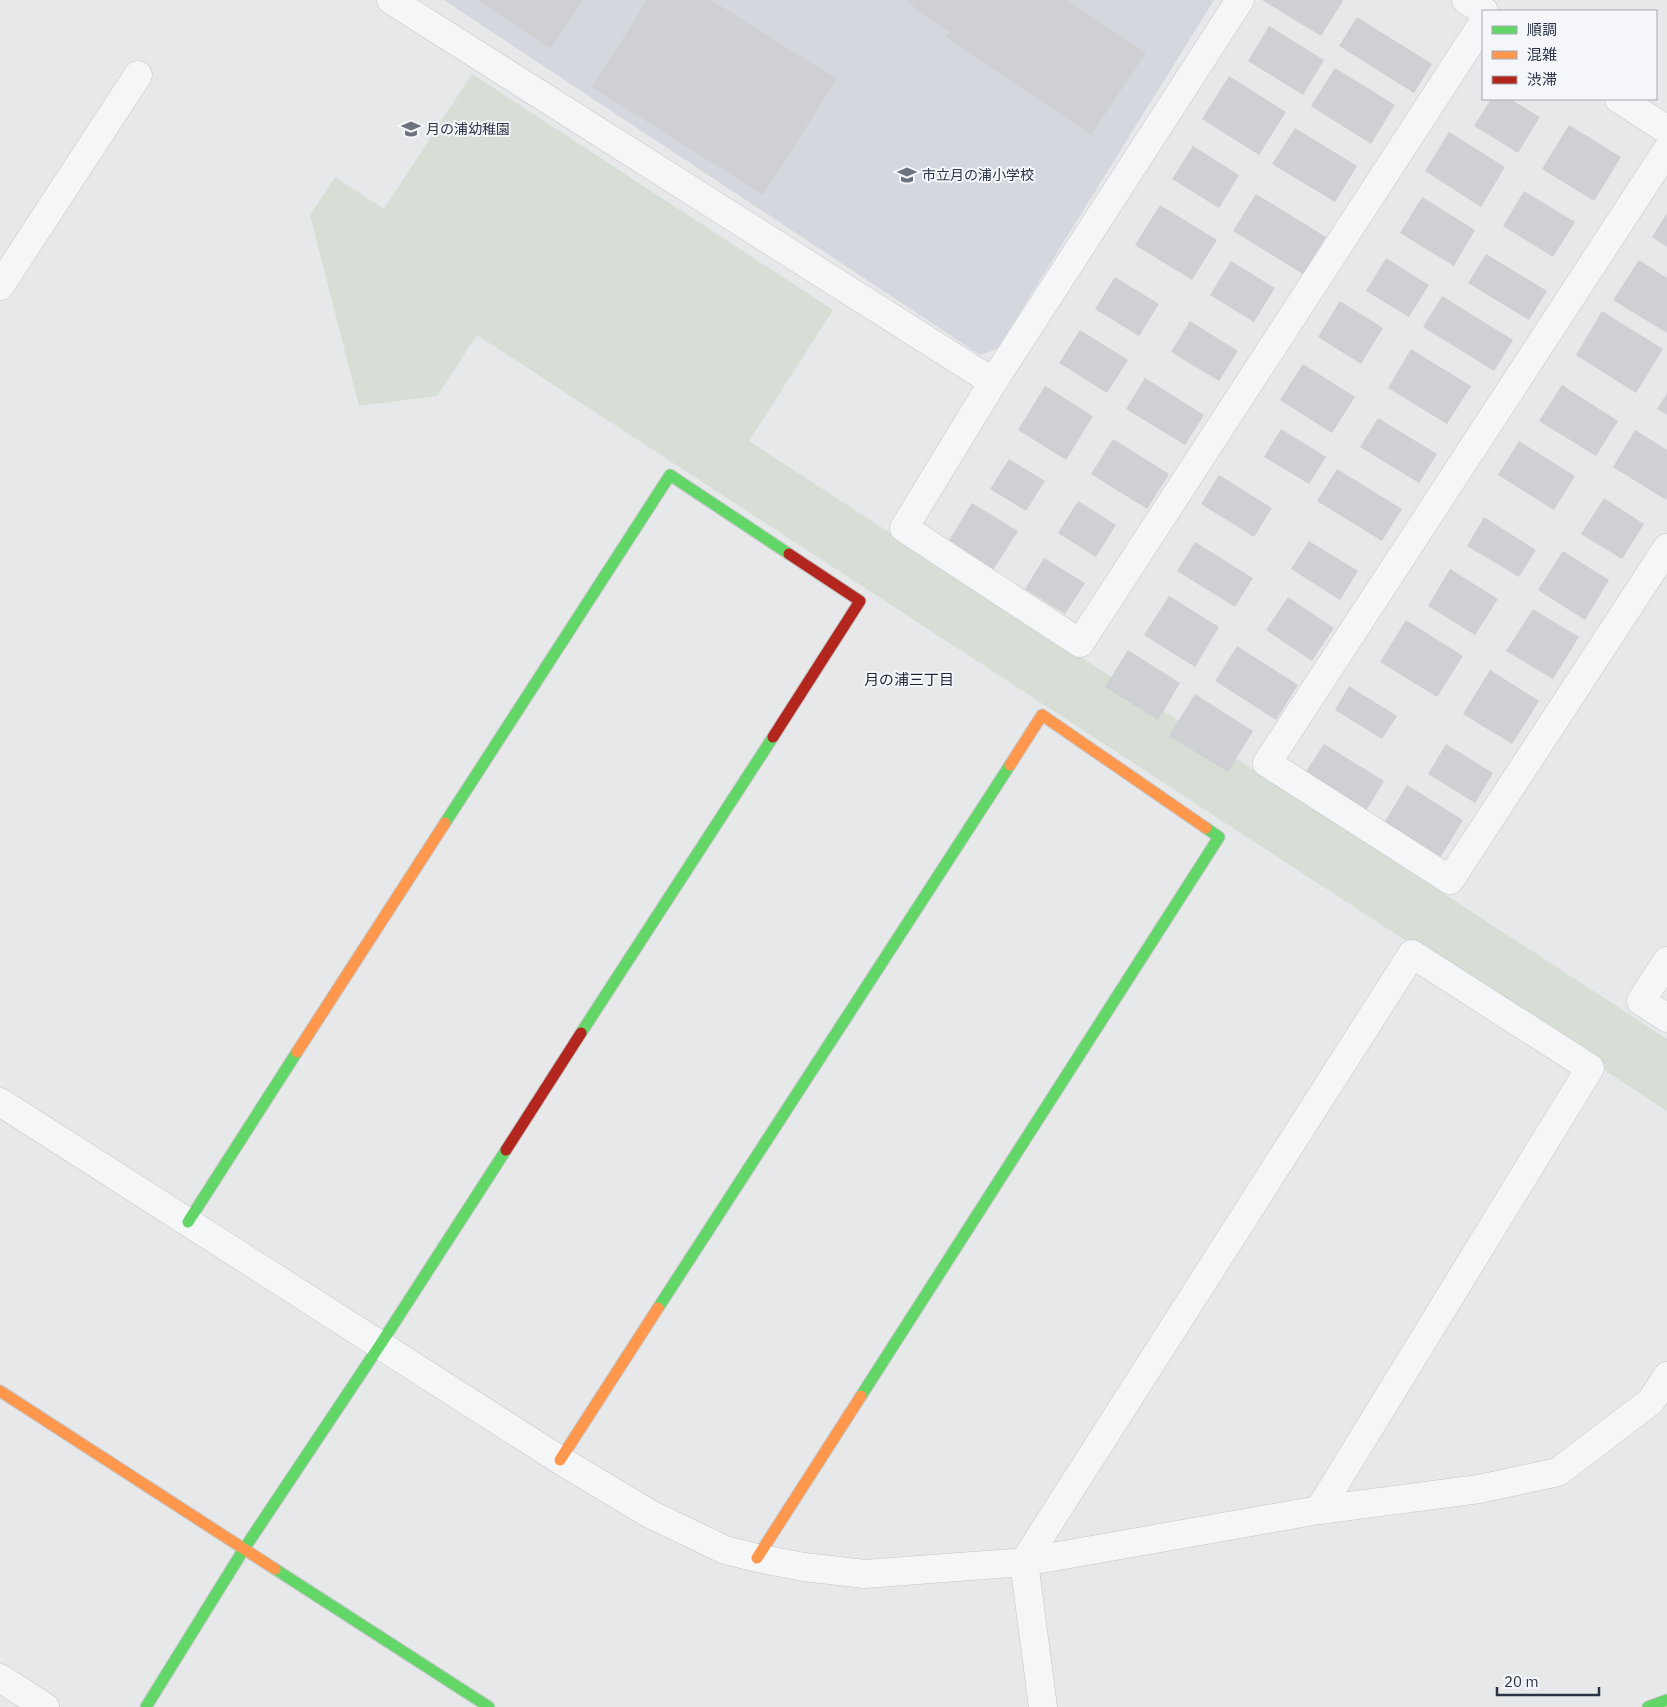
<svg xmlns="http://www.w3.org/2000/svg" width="1667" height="1707" viewBox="0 0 1667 1707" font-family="'IBM Plex Sans','Noto Sans JP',sans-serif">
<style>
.built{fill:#d4d7dd}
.green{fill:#d6ded6}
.building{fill:#ced0d3}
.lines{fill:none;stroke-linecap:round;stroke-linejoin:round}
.street-casing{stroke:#c4c6c8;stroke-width:29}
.fast-casing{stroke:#c4c6c8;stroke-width:13}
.slow-casing{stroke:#c4c6c8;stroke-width:13}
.jam-casing{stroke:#c4c6c8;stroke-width:13}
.street{stroke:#f5f6f7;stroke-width:28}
.fast{stroke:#63d668;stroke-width:11}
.slow{stroke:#ff974d;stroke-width:11}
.jam{stroke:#b3261e;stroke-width:11}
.labels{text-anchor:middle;stroke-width:4;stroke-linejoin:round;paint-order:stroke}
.poi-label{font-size:14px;fill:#2b3445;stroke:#f4f6f9;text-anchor:start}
.neighbourhood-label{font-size:15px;fill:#1d2536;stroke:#f4f6f9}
</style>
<rect width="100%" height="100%" fill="#e6e8ea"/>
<polygon class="built" points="444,0 1214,0 997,349 980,355"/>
<polygon class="green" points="472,74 833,310 749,441 1667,1039 1667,1111 477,335 437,396 359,406 310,215 335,177 384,209"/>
<g class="building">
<polygon points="477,0 582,0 550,49"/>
<polygon points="647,0 711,0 837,79 763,195 592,87"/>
<polygon points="907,0 1067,0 1146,53 1091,135 946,37 950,32 920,13"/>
<polygon points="1262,0 1342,0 1343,1 1321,36"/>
<polygon points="1357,17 1432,64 1414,93 1339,46"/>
<polygon points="1269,26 1324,60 1303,95 1248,61"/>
<polygon points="1335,68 1395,105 1371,144 1311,106"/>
<polygon points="1229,76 1286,112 1259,155 1202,119"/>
<polygon points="1491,99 1510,99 1540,117 1518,153 1474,126"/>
<polygon points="1569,125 1621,157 1594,201 1542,169"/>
<polygon points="1295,128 1357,166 1335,202 1272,164"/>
<polygon points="1449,132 1505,167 1481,207 1425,171"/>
<polygon points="1193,146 1239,175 1219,208 1172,179"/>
<polygon points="1524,191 1575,222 1553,257 1503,226"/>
<polygon points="1256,194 1326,237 1303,274 1233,231"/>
<polygon points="1422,197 1475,230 1454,266 1400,233"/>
<polygon points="1160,205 1217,240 1192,280 1135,245"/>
<polygon points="1667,213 1667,247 1652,237"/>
<polygon points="1486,254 1547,291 1529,320 1468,283"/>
<polygon points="1386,258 1429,285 1409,317 1366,291"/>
<polygon points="1639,260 1667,278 1667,333 1613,300"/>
<polygon points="1231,261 1275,288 1254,322 1210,295"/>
<polygon points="1115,277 1159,304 1139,336 1095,309"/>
<polygon points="1442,296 1513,340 1494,371 1423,327"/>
<polygon points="1340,301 1383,328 1361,364 1318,337"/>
<polygon points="1602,311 1663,349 1636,393 1576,355"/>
<polygon points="1190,321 1238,351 1219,381 1171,352"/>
<polygon points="1080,330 1128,360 1107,393 1059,363"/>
<polygon points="1411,349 1471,386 1447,424 1388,388"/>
<polygon points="1303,364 1355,397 1332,433 1280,400"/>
<polygon points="1145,378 1204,415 1185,445 1126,409"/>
<polygon points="1562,385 1618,421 1596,456 1539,421"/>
<polygon points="1045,386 1093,416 1066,460 1018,430"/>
<polygon points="1667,393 1667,415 1657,409"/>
<polygon points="1378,418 1437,454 1419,483 1360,447"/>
<polygon points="1281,429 1326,457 1309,484 1264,457"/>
<polygon points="1635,430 1667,450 1667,497 1666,500 1613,467"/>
<polygon points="1113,439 1169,474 1147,509 1091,474"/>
<polygon points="1519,441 1575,476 1554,510 1498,475"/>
<polygon points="1009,459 1045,481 1026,511 990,489"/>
<polygon points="1337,469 1402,509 1382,541 1317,501"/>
<polygon points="1219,475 1272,508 1254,537 1201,504"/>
<polygon points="1604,498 1644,524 1622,559 1581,534"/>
<polygon points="1078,501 1116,525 1096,557 1058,533"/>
<polygon points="972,503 1018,531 990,575 945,547"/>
<polygon points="1484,517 1536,550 1519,577 1467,546"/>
<polygon points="1309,541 1358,571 1340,600 1291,569"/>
<polygon points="1195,542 1253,578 1235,607 1177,571"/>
<polygon points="1563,551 1609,580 1585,620 1538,590"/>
<polygon points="1044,558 1085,583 1065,614 1025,589"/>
<polygon points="1450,569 1498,599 1475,635 1428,606"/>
<polygon points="1169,596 1219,627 1195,667 1144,635"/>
<polygon points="1288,597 1334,628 1312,661 1266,630"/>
<polygon points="1533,609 1579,637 1553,679 1506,651"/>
<polygon points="1406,620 1463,656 1437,697 1380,662"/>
<polygon points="1237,646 1298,685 1276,720 1215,681"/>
<polygon points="1128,650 1180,683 1158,720 1105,687"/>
<polygon points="1490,670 1539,701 1512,744 1463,714"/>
<polygon points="1349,686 1397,716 1382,739 1335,710"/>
<polygon points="1195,694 1253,731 1228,772 1169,736"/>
<polygon points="1324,744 1384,781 1366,811 1305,773"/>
<polygon points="1446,744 1493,773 1475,803 1428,774"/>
<polygon points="1407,785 1463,820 1440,858 1384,823"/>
</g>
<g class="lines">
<g class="street-casing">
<g id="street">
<polyline points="391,0 993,382"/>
<polyline points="1240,0 993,382 904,528 1080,643 1483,23"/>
<polyline points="1466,0 1484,11"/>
<polyline points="1619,99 1667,130"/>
<polyline points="1667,150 1267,763 1450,880 1667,548"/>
<polyline points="0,286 138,75"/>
<polyline points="1667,961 1641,1001 1667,1018"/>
<polyline points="0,1102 560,1460 650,1514 725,1550 757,1558 804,1567 865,1574 1024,1562 1319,1510 1479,1489 1558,1472 1651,1401 1667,1376"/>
<polyline points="0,1678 45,1707"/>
<polyline points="1043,1707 1024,1562 1412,954 1590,1068 1319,1510"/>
</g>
</g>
<g class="fast-casing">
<g id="fast">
<polyline points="445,823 670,475 789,554"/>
<polyline points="581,1033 773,737"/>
<polyline points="188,1222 297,1052"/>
<polyline points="658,1308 1010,765"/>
<polyline points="861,1396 1219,837 1206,828"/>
<polyline points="275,1569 489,1707"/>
<polyline points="146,1707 244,1549 380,1345 506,1150"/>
<polyline points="1648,1707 1667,1700"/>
</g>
</g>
<g class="slow-casing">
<g id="slow">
<polyline points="1010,765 1042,715 1206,828"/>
<polyline points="297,1052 445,823"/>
<polyline points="0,1391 275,1569"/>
<polyline points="560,1460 658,1308"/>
<polyline points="757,1558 861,1396"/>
</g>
</g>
<g class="jam-casing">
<g id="jam">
<polyline points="773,737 860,601 789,554"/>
<polyline points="506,1150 581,1033"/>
</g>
</g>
<use href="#street" class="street"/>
<use href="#fast" class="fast"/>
<use href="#slow" class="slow"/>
<use href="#jam" class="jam"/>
</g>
<defs>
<g id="school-bare" transform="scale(1.5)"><path d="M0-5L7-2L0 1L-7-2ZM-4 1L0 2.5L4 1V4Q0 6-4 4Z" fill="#6c737f" stroke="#f4f6f9" stroke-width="2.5" paint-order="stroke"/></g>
</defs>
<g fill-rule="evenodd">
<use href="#school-bare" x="411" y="129"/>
<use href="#school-bare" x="907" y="175"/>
</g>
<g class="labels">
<g class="poi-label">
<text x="426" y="134">月の浦幼稚園</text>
<text x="922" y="180">市立月の浦小学校</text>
</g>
<g class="neighbourhood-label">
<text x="909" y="685">月の浦三丁目</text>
</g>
</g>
<rect x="1482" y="10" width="175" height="90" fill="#f4f6f9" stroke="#a4a8b1"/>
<rect x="1492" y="26" width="25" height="8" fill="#63d668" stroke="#a4a8b1"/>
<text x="1527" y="35" font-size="15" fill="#2b3445">順調</text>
<rect x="1492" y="51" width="25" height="8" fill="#ff974d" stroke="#a4a8b1"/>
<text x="1527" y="60" font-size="15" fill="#2b3445">混雑</text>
<rect x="1492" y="76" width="25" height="8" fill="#b3261e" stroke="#a4a8b1"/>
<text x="1527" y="85" font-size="15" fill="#2b3445">渋滞</text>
<path d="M1497 1687v8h102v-8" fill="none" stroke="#2b3445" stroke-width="2.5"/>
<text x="1504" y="1687" font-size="15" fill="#2b3445" stroke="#f4f6f9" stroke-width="4" paint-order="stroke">20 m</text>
</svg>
